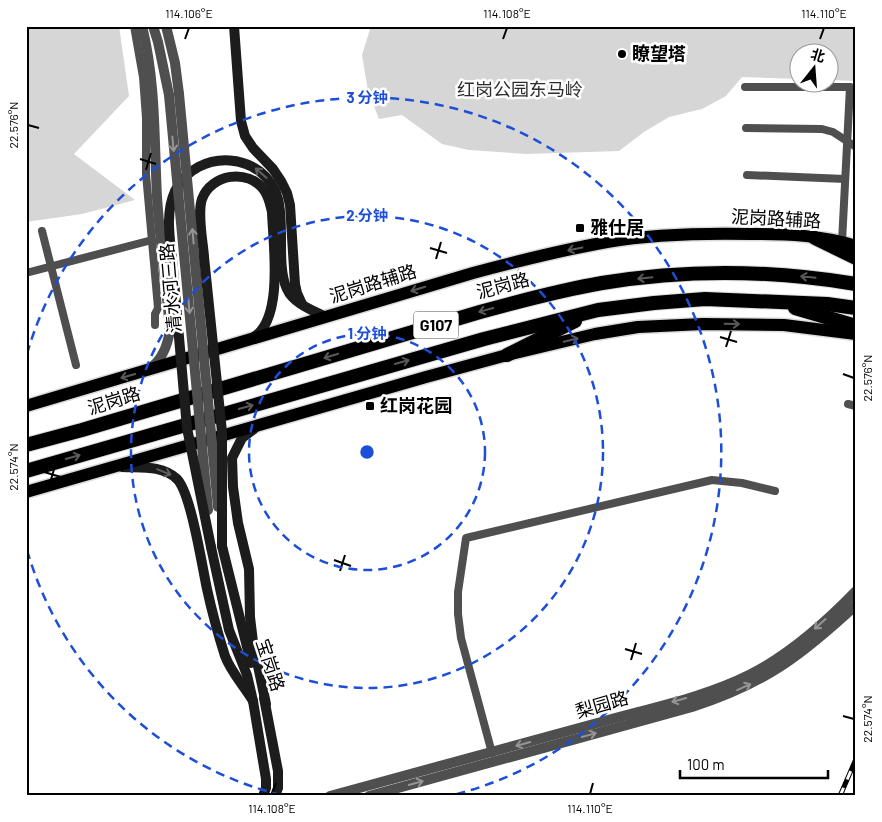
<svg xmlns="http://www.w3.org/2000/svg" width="882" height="822" viewBox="0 0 882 822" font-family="Barlow,'Noto Sans SC',sans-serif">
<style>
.green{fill:#d6d6d6}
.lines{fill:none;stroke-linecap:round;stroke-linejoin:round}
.primary-casing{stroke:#dbdbdb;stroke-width:15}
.trunk-casing{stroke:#dbdbdb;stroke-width:16}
.minor{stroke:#4f4f4f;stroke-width:8}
.tertiary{stroke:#4f4f4f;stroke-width:10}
.secondary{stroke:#1c1c1c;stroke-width:10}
.primary{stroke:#000;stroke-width:12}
.trunk{stroke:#000;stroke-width:14}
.rail-casing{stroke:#000;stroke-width:5}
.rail{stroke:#fff;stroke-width:3;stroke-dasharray:9;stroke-linecap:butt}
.tertiary-bridge{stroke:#4f4f4f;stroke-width:10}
.secondary-bridge{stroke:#1c1c1c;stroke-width:10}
.oneway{stroke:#959595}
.oneway2{stroke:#606060}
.oneway3{stroke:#595959}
.ticks{fill:none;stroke:#000;stroke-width:2}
.ring{fill:none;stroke:#1d4ed8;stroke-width:2.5;stroke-dasharray:9 6}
.poi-dot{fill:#000;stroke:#fff;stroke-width:2}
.labels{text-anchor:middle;stroke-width:5;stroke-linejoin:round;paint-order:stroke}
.shield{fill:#fff;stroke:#4c4c4c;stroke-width:1}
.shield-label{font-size:16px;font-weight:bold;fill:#000}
.poi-label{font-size:18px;font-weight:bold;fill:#000;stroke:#fff;text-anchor:start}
.park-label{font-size:18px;fill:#2d2d2d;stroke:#fff}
.street-label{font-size:18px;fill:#000;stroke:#fff}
.centre{fill:#1d4ed8;stroke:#fff;stroke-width:2.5}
.ring-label{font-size:15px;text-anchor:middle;font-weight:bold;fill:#1d4ed8;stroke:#fff;stroke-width:5;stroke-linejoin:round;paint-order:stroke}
.neatline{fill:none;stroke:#000;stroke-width:2}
.ticks-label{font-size:12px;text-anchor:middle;fill:#000}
</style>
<rect width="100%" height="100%" fill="#fff"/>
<g class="green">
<polygon points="26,26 119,26 129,96 74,154 135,200 82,214 26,222"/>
<polygon points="371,26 856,26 856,81 830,80 830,52 800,52 799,79 742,77 726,96 702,109 669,117 644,132 619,151 527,154 469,150 442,144 402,115 379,119 368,91 362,55"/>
</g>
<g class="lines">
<g class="primary-casing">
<g id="primary">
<path d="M26,406L473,273C518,261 562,250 607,242C654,234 703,233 751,234C785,234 823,235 856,246"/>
<polyline points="26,492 426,377 507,355 595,334 638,327 703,324 784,325 856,334"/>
</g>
</g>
<g class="trunk-casing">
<g id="trunk">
<polyline points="815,238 856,258"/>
<polyline points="795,308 856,326"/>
<polyline points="507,355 575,321"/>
<path d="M26,445L82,430L480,312C520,301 561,290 602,283C686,269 772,270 856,284"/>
<polyline points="26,471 484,339 598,310 654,303 705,299 827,304 856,308"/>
</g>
</g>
<g class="minor">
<polyline points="134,26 143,77 146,118 146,174 158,308 155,314 155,325"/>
<polyline points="745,87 850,87 856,92"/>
<polyline points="746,128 822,129 833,132 856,147"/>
<polyline points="747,175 845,179"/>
<polyline points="42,231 76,365"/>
<polyline points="842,242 850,87"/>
<polyline points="26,273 152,240"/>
<polyline points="848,404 856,406"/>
<polyline points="492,753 461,638 458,614 458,592 466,538 712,480 742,483 775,491"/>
</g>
<g class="tertiary">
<path d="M142,26C156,83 154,139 157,197C160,241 166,285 170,329C168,345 162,360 149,369"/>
<polyline points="153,26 158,42 169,95"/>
<polyline points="166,26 175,63 179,94"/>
<path d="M330,796C421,772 511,747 601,722C650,708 703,698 749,675C789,655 825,623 856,591"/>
<path d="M369,796L692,707C764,684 801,656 856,605"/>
</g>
<g class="secondary">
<polyline points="234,26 241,121 245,136 253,148 273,169 281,181 287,193 290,205 295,284 297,293 302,304"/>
<path d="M204,257C203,241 197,214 202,199C211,174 248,168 264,190C269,197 270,204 272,212C273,243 284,318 254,337"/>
<path d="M173,269C171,244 164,215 175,191C197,147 265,151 278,199C285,225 276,266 287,289C293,303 312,310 326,317"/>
<polyline points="254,429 242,438 232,458 233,487 238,523 249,569 250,617 253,642 266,704"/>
<path d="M122,467C141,468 162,465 177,479C191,493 202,566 207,589C212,612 218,634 225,656C231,672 244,686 253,701"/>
<polyline points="222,546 251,663"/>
<polyline points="211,547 229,630 247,675 253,701 266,779 266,788 263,796"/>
<polyline points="264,698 278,771 278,788 275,796"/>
</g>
<use href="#primary" class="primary"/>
<use href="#trunk" class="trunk"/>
<g class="rail-casing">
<g id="rail">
<polyline points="840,796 856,759"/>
<polyline points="855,796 856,795"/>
</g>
</g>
<use href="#rail" class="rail"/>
<g class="tertiary-bridge">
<polyline points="179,94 218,507"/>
<polyline points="169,95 208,510"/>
</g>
<g class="secondary-bridge">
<polyline points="204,257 222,432 222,546"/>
<polyline points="173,269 187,428 211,547"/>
</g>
</g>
<defs><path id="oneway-shaft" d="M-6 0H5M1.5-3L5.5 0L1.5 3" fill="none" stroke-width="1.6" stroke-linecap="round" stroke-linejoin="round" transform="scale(1.25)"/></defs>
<g class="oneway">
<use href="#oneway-shaft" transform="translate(173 144) rotate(85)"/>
<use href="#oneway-shaft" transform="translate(193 236) rotate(-95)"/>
<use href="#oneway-shaft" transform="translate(189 306) rotate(85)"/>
<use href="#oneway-shaft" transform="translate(820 624) rotate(138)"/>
<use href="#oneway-shaft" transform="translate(744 687) rotate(-24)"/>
<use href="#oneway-shaft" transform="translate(679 700) rotate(164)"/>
<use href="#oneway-shaft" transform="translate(589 735) rotate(-15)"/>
<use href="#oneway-shaft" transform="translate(523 744) rotate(164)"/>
<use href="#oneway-shaft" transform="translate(416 783) rotate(-15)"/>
</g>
<g class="oneway2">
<use href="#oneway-shaft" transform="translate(261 173) rotate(-139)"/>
<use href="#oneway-shaft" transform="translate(164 472) rotate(22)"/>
</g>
<g class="oneway3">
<use href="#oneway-shaft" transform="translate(575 249) rotate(169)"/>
<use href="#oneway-shaft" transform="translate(808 277) rotate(-174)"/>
<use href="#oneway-shaft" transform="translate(645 278) rotate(174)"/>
<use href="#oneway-shaft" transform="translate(418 289) rotate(163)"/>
<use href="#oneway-shaft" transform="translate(486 310) rotate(165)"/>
<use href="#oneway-shaft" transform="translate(732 324) rotate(1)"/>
<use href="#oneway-shaft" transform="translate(571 340) rotate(-13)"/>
<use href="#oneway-shaft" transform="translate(331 356) rotate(163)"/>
<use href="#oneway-shaft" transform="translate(402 362) rotate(-16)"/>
<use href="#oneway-shaft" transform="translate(128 376) rotate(164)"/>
<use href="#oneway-shaft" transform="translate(246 407) rotate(-16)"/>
<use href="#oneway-shaft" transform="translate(73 457) rotate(-16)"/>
</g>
<path class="ticks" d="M185,39L189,28M503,39L507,28M820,39L824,28M28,125L39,128M140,159L156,164M146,170L151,153M430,248L447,253M436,259L441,242M720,337L737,342M726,347L731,331M843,374L854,378M28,467L39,470M44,472L61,477M50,483L55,466M334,560L351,566M340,571L345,555M625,649L642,654M631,660L636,643M843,716L854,719M272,794L276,783M590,794L593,783"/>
<g class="ring">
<circle cx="367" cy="452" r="118"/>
<circle cx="367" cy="452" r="236"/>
<path d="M281 795A354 354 0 0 1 27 550M27 354A354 354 0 1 1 453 795"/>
</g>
<g class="poi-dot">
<circle cx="622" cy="54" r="5"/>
<rect x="575" y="223" width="10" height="10" rx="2.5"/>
<rect x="365" y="401" width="10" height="10" rx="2.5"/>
</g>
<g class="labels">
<rect class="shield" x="413.5" y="311.5" width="45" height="27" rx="4"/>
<g class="shield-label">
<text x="436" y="331">G107</text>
</g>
<g class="poi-label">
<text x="632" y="60">瞭望塔</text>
<text x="590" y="234">雅仕居</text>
<text x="380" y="412">红岗花园</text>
</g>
<g class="park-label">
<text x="520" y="96">红岗公园东马岭</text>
</g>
<g class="street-label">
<text transform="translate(776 219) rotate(3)" y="6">泥岗路辅路</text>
<text transform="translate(373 284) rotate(-17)" y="6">泥岗路辅路</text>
<text transform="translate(503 286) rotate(-15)" y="6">泥岗路</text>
<text transform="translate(171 288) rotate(-95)" y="6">清水河三路</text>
<text transform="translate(114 401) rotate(-17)" y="6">泥岗路</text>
<text transform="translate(270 665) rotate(72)" y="6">宝岗路</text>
<text transform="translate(602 705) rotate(-16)" y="6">梨园路</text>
</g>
</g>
<circle cx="367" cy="452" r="8" class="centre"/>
<g class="ring-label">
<text x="367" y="103">3 分钟</text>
<text x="367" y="221">2 分钟</text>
<text x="367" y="339">1 分钟</text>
</g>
<rect width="882" height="822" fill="none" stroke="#ffffff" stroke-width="55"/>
<g transform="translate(814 68) rotate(17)"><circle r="24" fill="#ffffff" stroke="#999999"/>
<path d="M0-4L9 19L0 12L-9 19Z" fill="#000000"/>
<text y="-8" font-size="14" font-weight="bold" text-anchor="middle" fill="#000000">北</text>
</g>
<path d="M680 770v8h148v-8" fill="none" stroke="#000000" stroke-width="2.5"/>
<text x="687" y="770" font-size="15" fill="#000000" stroke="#ffffff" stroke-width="4" paint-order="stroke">100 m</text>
<rect x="28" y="28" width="826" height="766" class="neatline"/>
<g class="ticks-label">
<text x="189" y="18">114.106°E</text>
<text x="507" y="18">114.108°E</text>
<text x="824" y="18">114.110°E</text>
<text transform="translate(14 125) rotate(-90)" y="4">22.576°N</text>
<text transform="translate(868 378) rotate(-90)" y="4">22.576°N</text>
<text transform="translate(14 467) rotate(-90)" y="4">22.574°N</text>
<text transform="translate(868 719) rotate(-90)" y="4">22.574°N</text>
<text x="272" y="813">114.108°E</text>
<text x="590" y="813">114.110°E</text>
</g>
</svg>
